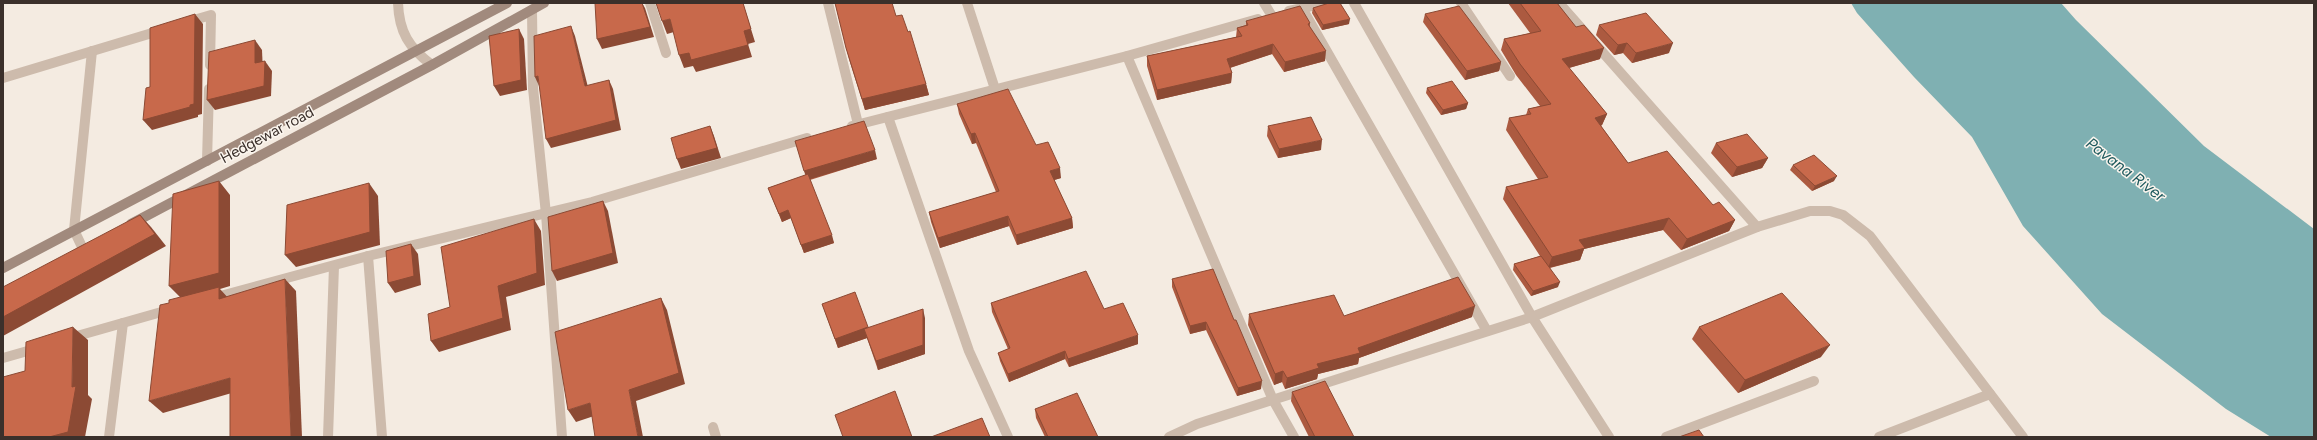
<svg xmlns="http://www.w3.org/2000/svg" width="2317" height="440" viewBox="0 0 2317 440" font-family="Figtree,sans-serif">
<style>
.water{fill:#7fb0b2}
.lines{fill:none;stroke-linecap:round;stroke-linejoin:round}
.lane{stroke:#cdbbac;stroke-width:10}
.street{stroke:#cdbbac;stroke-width:10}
.secondary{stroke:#a18a7d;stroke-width:10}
.wall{fill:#ac5a40}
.shaded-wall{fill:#8c4a34}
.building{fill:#c8694b;stroke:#8c4a34}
.labels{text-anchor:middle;stroke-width:3;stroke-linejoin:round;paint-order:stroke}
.street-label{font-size:15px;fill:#3b302b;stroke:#fbf5ee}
.water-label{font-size:16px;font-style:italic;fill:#1f5a5e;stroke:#fbf5ee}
</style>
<rect width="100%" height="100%" fill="#f4ebe1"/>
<polygon class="water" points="1851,3 2061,3 2076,20 2204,146 2314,229 2314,437 2271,437 2226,409 2102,314 2023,226 1972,137 1914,77 1857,13"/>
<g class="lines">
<polyline class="lane" points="1264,3 1272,16"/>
<g class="street">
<path d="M398,3C399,32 409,48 432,65"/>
<polyline points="650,3 666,53"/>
<polyline points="828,3 858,124"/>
<polyline points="967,3 995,89"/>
<polyline points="1354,3 1532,317 1609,437"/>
<polyline points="1461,3 1510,76"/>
<polyline points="1559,3 1757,227"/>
<polyline points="1302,8 1487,331"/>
<polyline points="532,10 533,88 546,214 562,437"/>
<polyline points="1289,11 1325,3"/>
<polyline points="187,22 211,15 210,65"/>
<polyline points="1127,56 1273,400 1294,437"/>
<polyline points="3,78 162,30"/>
<polyline points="888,117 969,351 1008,437"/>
<polyline points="852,126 1127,56 1258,19"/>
<polyline points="207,161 209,89"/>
<polyline points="83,249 74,230 92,51"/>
<polyline points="368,256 382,437"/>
<polyline points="213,298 368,256 592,202 807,138"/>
<polyline points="70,338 172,309"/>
<polyline points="3,358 38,348"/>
<polyline points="713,427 716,437"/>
<polyline points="109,437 123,323"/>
<polyline points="328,437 334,266"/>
<polyline points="1169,437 1197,424 1532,317 1757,227 1810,211 1830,211 1843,215 1870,236 2023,437"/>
<polyline points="1666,437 1814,381"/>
<polyline points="1879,437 1990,394"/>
</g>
<g class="secondary">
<polyline points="131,224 432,65 544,3"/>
<polyline points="3,268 507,3"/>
</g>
</g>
<g class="wall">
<polygon points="835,3 896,16 926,84 929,95 865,110 849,59"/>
<polygon points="1508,3 1557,3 1600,59 1569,68 1607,114 1602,125 1601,126 1628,163 1713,205 1735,220 1729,231 1681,250 1663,230 1584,249 1580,260 1550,268 1558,287 1531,296 1513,270 1514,264 1540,256 1503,199 1506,187 1538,179 1506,130 1509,118 1526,115 1528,109 1540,106 1516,75 1501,50 1504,39 1530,33"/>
<polygon points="1328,4 1349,24 1322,30 1312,13 1313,8"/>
<polygon points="1425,14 1501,62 1499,71 1465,80 1423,22"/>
<polygon points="1246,21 1310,23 1310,27 1325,61 1284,72 1272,54 1230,68 1232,73 1231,83 1157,100 1147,66 1147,56 1236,37 1237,28 1246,25"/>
<polygon points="1599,25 1669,53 1632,63 1623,53 1614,55 1596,35"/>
<polygon points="1427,88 1468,103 1466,109 1441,115 1426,93"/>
<polygon points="957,104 1036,145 1061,178 1054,180 1072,218 1073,228 1017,245 1009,226 940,248 931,222 929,212 996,192 976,143 972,144 959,114"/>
<polygon points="1268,126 1321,150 1278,158 1267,136"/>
<polygon points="795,141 877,159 810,180 834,243 804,253 791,218 782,222 768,188 806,175"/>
<polygon points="1716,143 1768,158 1762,168 1732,177 1711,153"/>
<polygon points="1793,165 1834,181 1812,191 1790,170"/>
<polygon points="1172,279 1234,320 1261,389 1237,396 1206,330 1190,334 1172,287"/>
<polygon points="991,303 1104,309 1138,344 1069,367 1065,359 1009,382 1000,361 998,353 1008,349 992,312"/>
<polygon points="822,304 868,328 925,318 925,354 878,370 867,338 838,348"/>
<polygon points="1249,314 1344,316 1472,317 1359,358 1358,364 1318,374 1317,379 1285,389 1282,382 1274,385 1248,325"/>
<polygon points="1699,327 1821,357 1738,393 1692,339"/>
<polygon points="1292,392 1354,437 1309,437 1291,401"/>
<polygon points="1035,409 1098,437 1045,437 1036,418"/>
</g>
<g class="shaded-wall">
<polygon points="642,3 645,8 654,37 602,49 597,39"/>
<polygon points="743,3 755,42 748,44 752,57 696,72 693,66 684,68 679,55 744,31"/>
<polygon points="195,14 203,24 202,114 198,115 198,117 152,130 143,120"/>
<polygon points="670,19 674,32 667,34 662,21"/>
<polygon points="1350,19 1349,24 1322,30 1323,25"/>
<polygon points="571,26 575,36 590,95 585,86"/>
<polygon points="519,29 524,39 527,90 500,96 494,86"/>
<polygon points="255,40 262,50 263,73 255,63"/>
<polygon points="1627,43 1623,53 1614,55 1618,45"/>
<polygon points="1673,43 1669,53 1632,63 1636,53"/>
<polygon points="1273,44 1272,54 1226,69 1227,59"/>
<polygon points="1604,48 1600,59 1558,71 1562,59"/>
<polygon points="1326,51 1325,61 1284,72 1285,62"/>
<polygon points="265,61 272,71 271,96 215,110 207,100"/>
<polygon points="1501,62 1499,71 1465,80 1467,71"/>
<polygon points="1232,73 1231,83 1157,100 1157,90"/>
<polygon points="538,76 539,86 535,77"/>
<polygon points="609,80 613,89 621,130 551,148 546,139"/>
<polygon points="926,84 929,95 865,110 862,99"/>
<polygon points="1468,103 1466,109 1441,115 1443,110"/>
<polygon points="1607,114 1602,125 1591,129 1595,118"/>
<polygon points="710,126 714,136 721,158 681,169 677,159"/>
<polygon points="975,133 976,143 972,144 971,134"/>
<polygon points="1322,140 1321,150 1278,158 1279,149"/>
<polygon points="875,150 877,159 807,180 804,171"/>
<polygon points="1768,158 1762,168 1732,177 1737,167"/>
<polygon points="1060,168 1061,178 1051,181 1050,171"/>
<polygon points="1837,176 1834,181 1812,191 1815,186"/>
<polygon points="219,181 230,195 230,286 220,289 230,300 182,299 169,286"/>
<polygon points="369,183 378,196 380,245 296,267 285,255"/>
<polygon points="603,201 608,211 618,263 557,281 552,271"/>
<polygon points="788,210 791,218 782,222 779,214"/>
<polygon points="140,215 151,227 166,246 3,336 3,317"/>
<polygon points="1008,216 1009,226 940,248 938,238"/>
<polygon points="1072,218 1073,228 1017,245 1016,235"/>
<polygon points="1669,218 1663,230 1584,249 1580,260 1548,268 1552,257 1579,240"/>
<polygon points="534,219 541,231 545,285 506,297 511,330 439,352 431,341 498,286"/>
<polygon points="1735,220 1729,231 1681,250 1687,239"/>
<polygon points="832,235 834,243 804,253 801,245"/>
<polygon points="411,244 418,254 421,285 395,293 388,283"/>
<polygon points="285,279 296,291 302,437 291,437"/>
<polygon points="1560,282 1558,287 1531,296 1533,291"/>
<polygon points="661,298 667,310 685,384 636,401 643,437 638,437 629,390"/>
<polygon points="1475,306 1472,317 1359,358 1358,364 1318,374 1317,379 1285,389 1287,378 1317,364 1358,348"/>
<polygon points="923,309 925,318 925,354 878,370 876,361"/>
<polygon points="1206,322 1206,330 1190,334 1190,326"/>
<polygon points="73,327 88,340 88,395 92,399 85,437 49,437 72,387"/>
<polygon points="868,327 864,329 867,338 838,348 835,339"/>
<polygon points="1138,335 1138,344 1069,367 1068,359"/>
<polygon points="1830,345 1821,357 1738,393 1745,380"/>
<polygon points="1065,351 1065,359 1009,382 1008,374"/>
<polygon points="1283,371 1282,382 1274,385 1275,374"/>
<polygon points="230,378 242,390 163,413 149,401"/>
<polygon points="1262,381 1261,389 1237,396 1238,388"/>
<polygon points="590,403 597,415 576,422 568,410"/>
</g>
<g class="building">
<polygon points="595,3 642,3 650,27 597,39"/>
<polygon points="656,3 743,3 751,29 744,31 748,45 691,60 689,53 679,55 670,19 662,21"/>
<polygon points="835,3 892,3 896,16 902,15 908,32 910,31 926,84 862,99 846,48"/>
<polygon points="1329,3 1340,3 1350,19 1323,25 1313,8"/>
<polygon points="1520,3 1557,3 1576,27 1584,25 1604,48 1562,59 1607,114 1595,118 1628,163 1667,151 1713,205 1719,202 1735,220 1687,239 1669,218 1579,240 1585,248 1552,257 1506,187 1548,177 1509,118 1531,114 1528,109 1551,104 1520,64 1504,39 1541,31"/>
<polygon points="1300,6 1310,23 1308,24 1326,51 1285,62 1273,44 1227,59 1232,73 1157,90 1147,56 1242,36 1237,28 1248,25 1246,21"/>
<polygon points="1459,6 1501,62 1467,71 1425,14"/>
<polygon points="1646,13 1673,43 1636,53 1627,43 1618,45 1599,25"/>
<polygon points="195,14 194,104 190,105 190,107 143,120 146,88 150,87 150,28"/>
<polygon points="571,26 585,86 609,80 616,120 546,139 538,76 535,77 534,36"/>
<polygon points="519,29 521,80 494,86 489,36"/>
<polygon points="255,40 255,63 265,61 264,86 207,100 209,52"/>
<polygon points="1452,81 1468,103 1443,110 1427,88"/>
<polygon points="1008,89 1036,145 1048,142 1060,168 1050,171 1072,218 1016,235 1008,216 938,238 929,212 999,191 975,133 971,134 957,104"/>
<polygon points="1311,117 1322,140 1279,149 1268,126"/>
<polygon points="864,121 875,150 804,171 795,141"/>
<polygon points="710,126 717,148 677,159 671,138"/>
<polygon points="1747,134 1768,158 1737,167 1716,143"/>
<polygon points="1814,155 1837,176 1815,186 1793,165"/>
<polygon points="808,174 832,235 801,245 788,210 779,214 768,188"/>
<polygon points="219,181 219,273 169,286 173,194"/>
<polygon points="369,183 370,232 285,255 287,205"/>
<polygon points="603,201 613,253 552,271 548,217"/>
<polygon points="140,215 155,234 3,317 3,287"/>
<polygon points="534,219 537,273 498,286 503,318 431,341 428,314 450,307 441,247"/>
<polygon points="411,244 414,276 388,283 386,251"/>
<polygon points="1541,256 1560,282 1533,291 1514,264"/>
<polygon points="1213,269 1234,320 1236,320 1262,381 1238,388 1206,322 1190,326 1172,279"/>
<polygon points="1086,271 1104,309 1123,303 1138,335 1068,359 1065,351 1008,374 998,353 1010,348 991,303"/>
<polygon points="1458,277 1475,306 1358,348 1360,353 1317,364 1319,368 1287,378 1283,371 1275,374 1249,314 1334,295 1344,316"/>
<polygon points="285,279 291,437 230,437 230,378 149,401 160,305 169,303 169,300 219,287 219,299"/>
<polygon points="855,292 868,327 835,339 822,304"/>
<polygon points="1782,293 1830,345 1745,380 1699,327"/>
<polygon points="661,298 679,373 629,390 638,437 595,437 590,403 568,410 555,332"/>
<polygon points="923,309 923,345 876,361 864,329"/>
<polygon points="73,327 72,387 76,386 68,432 49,437 3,437 3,377 25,371 26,342"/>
<polygon points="1325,381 1354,437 1315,437 1292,392"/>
<polygon points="895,391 912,437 843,437 835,415"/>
<polygon points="1077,393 1098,437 1048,437 1035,409"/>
<polygon points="982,418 990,437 931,437"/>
<polygon points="1699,430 1704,437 1679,437"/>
</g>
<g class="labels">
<g class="street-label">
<text transform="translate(267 135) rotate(-28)" y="5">Hedgewar road</text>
</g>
<g class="water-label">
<text transform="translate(2126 169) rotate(37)" y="6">Pavana River</text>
</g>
</g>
<rect width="2317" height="440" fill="none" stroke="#3b302b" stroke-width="8"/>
</svg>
